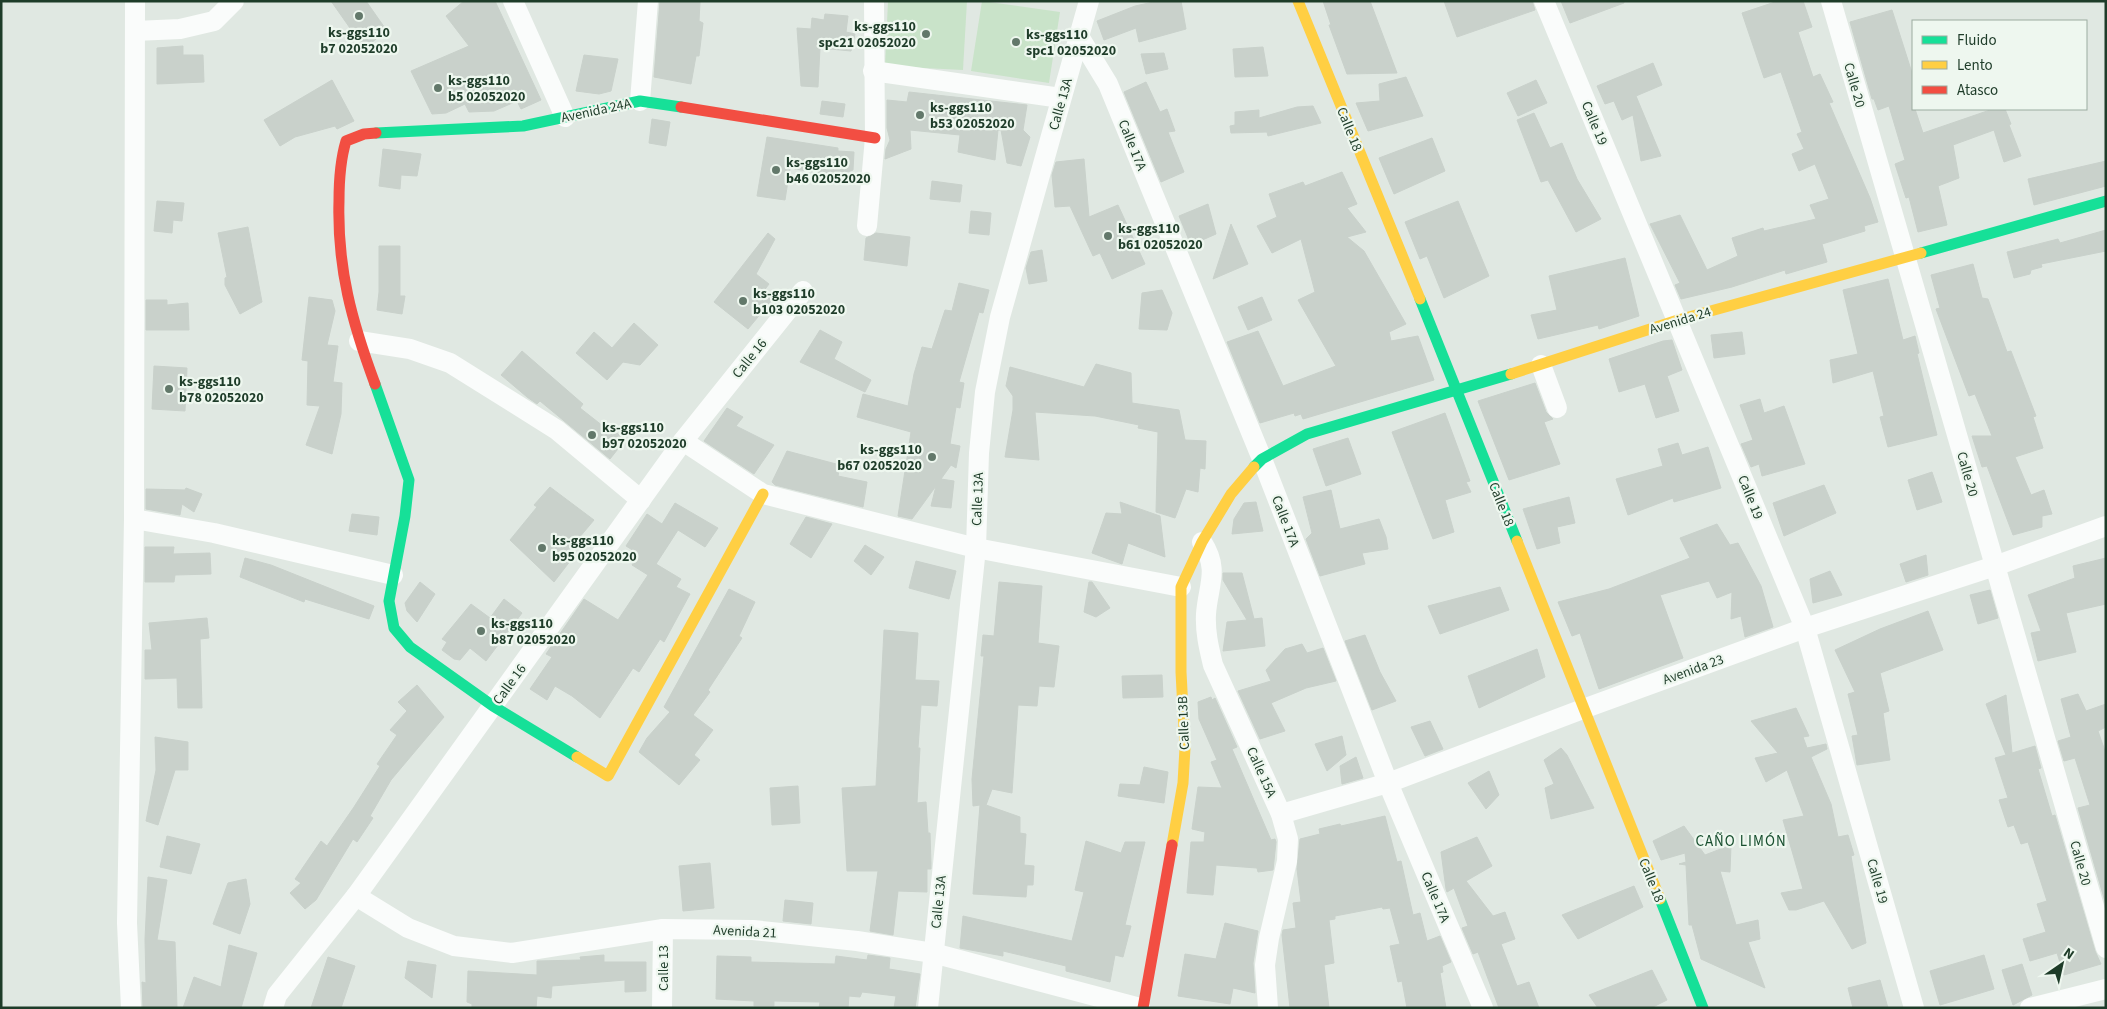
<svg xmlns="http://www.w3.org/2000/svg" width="2107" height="1009" viewBox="0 0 2107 1009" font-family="'Source Sans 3',sans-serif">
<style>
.green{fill:#c9e3c9}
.building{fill:#c9d1cb;stroke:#c9d1cb}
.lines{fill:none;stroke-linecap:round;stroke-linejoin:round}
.street{stroke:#fafcfb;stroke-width:20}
.fast{stroke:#16e098;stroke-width:11}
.slow{stroke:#ffcf43;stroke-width:11}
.jam{stroke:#f24e42;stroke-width:11}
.poi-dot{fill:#62786a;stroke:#eef7ef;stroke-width:2}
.labels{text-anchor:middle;stroke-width:4.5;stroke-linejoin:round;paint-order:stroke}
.poi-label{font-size:14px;font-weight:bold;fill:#1e3c29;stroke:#eef7ef;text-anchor:start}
.street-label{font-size:14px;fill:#1e3c29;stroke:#eef7ef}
.neighbourhood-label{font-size:15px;letter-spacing:1px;fill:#184f2f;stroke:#eef7ef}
</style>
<rect width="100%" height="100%" fill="#e0e8e2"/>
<g class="green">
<polygon points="888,1 967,1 963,70 885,66"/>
<polygon points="982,1 1060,12 1049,83 971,71"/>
</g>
<g class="building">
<polygon points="331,1 366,1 387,31 364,48"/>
<polygon points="464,1 495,1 541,100 521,109 517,101 494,111 469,112 465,104 446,113 432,114 411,71 469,46 446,16"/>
<polygon points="660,1 700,2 699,21 703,23 699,56 696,56 691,84 654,77"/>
<polygon points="1158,1 1181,1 1186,29 1139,42 1136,28 1104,40 1097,21 1135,6"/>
<polygon points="1323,1 1370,1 1397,73 1347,74 1329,25 1331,25"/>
<polygon points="1444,1 1532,1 1535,10 1457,37"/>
<polygon points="1561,1 1624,1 1624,3 1570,23"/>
<polygon points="1778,1 1803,1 1812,27 1798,32 1813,77 1820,74 1833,102 1829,103 1870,198 1878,222 1864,226 1865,231 1822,244 1827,262 1786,274 1785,270 1732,287 1681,299 1675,285 1680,283 1650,224 1680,215 1707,270 1738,256 1732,238 1763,228 1764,231 1816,219 1810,205 1829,199 1815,164 1799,171 1792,154 1804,149 1797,134 1802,132 1781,72 1764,78 1742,13"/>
<polygon points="1892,10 1913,76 1913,109 1915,109 1923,133 1993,109 2005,109 2011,124 2009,125 2021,156 2004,162 1994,130 1953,145 1959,178 1938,186 1947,225 1918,232 1909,197 1906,198 1895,164 1905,160 1889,106 1878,110 1874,99 1872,99 1850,22"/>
<polygon points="825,14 848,16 846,32 855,34 851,51 820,48 818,87 801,86 797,28 811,29 812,18 824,20"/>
<polygon points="183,46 183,55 203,55 204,82 157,84 157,48"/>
<polygon points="1263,47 1268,76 1235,77 1233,49"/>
<polygon points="1164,53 1168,69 1146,74 1141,54"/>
<polygon points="584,55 618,59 611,91 599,94 576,91"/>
<polygon points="1653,63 1662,85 1636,96 1661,156 1641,161 1633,115 1622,120 1614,101 1605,104 1597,86"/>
<polygon points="1406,77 1423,116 1368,131 1356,103 1380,101 1379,84"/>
<polygon points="332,80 354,121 337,129 335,126 295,137 280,146 264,120"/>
<polygon points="1536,80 1547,103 1518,116 1507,93"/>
<polygon points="1146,82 1160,112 1167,109 1175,131 1168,132 1184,172 1161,182 1124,92"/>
<polygon points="909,92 1027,105 1023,130 1030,137 1021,166 1007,163 1001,130 998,130 995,160 958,152 960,135 910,130 911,149 885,159 886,149 890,140 887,128 887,100 907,102"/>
<polygon points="822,101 845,104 843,117 820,114"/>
<polygon points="1313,106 1321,123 1268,136 1267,132 1231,133 1230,126 1235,125 1235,112 1259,110 1259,118 1297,107"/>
<polygon points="1534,113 1550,148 1562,143 1577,179 1601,219 1576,232 1548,180 1541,182 1517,120"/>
<polygon points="652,119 670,122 666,146 649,143"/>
<polygon points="767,137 838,148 838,151 854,152 853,170 823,181 824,174 790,168 785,200 757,196"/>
<polygon points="1432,138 1445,171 1394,194 1379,158"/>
<polygon points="383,149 421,154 417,176 401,175 400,189 379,186"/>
<polygon points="1084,159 1089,217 1118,205 1145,264 1112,279 1100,253 1093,256 1070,206 1055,207 1052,175 1056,162"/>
<polygon points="2106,161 2106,186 2034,205 2028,179"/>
<polygon points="1342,172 1357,204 1347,208 1366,232 1347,237 1364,251 1406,324 1389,332 1391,341 1418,336 1434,380 1303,419 1301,414 1295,416 1294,413 1260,423 1227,342 1258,331 1283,386 1336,366 1298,300 1315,292 1301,239 1272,253 1257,226 1277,217 1269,194 1303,182 1305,186"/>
<polygon points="932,181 962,185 960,202 930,199"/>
<polygon points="157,201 184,203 182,221 173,220 172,233 154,231"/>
<polygon points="1458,201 1489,276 1444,298 1427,256 1420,259 1405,222"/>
<polygon points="1208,204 1216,234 1191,245 1179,216"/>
<polygon points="971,211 991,213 989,235 969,233"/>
<polygon points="1231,224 1248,264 1213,279"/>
<polygon points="248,227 262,302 240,314 225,285 225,278 227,277 218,233"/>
<polygon points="2106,230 2106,251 2041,264 2042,267 2031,270 2030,274 2014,278 2007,252 2058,239 2060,243"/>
<polygon points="768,233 775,239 756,274 769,284 763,292 772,300 748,329 714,302"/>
<polygon points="876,233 910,237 907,266 864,260 866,238"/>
<polygon points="379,246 400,246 400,296 405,296 402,314 377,310 379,292"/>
<polygon points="1042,250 1047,281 1029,284 1026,268 1031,252"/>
<polygon points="1625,258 1639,316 1599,329 1598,325 1538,339 1531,315 1557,310 1549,276"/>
<polygon points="1973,264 1982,298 1988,299 2007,352 2011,351 2036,416 2033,417 2043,448 2015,457 2031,495 2044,490 2052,514 2042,516 2042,527 2013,535 1987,466 1982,467 1972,436 1992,436 1975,394 1969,396 1936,309 1940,308 1931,275"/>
<polygon points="1888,279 1903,340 1915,336 1919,353 1917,354 1937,435 1888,447 1880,417 1884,416 1873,371 1833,383 1830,360 1858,354 1843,290"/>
<polygon points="959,283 989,290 983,313 979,312 959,382 964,383 960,408 956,407 950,444 960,446 956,468 951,465 941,479 954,481 951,508 931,506 936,486 912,519 898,516 911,432 857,417 863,394 908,406 914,374 922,347 932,349 945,310 952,311"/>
<polygon points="1162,290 1172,313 1167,330 1139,329 1142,293"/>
<polygon points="309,297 332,300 335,311 327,345 338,346 333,382 342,383 341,414 332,454 306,445 320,406 307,405 308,361 302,360"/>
<polygon points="1262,297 1272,320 1248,330 1238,307"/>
<polygon points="146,300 167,300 167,305 188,303 189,330 146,330"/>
<polygon points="634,323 658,345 640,365 623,362 607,380 576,353 594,332 612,348"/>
<polygon points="820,330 842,342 834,359 871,380 865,392 800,362"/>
<polygon points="1742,332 1745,354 1714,358 1711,335"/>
<polygon points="1663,341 1672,340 1682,370 1667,376 1679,411 1656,418 1645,384 1619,392 1609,359"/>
<polygon points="522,351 583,404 580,408 608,430 611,428 625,440 610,459 540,401 537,404 527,397 501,375"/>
<polygon points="1096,364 1131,373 1132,403 1179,410 1185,440 1206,441 1205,469 1200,468 1198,492 1186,489 1175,518 1156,512 1158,432 1138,428 1139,425 1095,416 1035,412 1039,460 1005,457 1013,410 1013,396 1006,386 1010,367 1084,387"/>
<polygon points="154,366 187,368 185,411 152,409"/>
<polygon points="1535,383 1546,412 1553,419 1544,422 1560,464 1509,480 1478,401"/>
<polygon points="1760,399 1764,413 1784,406 1805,464 1762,476 1759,464 1751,467 1741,444 1753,440 1740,405"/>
<polygon points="727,408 743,417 736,426 774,445 754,474 704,441"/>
<polygon points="1445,413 1470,481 1466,482 1471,492 1445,500 1454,532 1433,539 1392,432"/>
<polygon points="1348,438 1361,474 1326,486 1313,449"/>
<polygon points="1678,443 1682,455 1708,447 1721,488 1674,502 1673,498 1628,515 1616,479 1663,466 1658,449"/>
<polygon points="787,451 840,465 838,476 867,482 863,507 775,485 772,482"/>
<polygon points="1932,472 1942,502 1917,510 1908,480"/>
<polygon points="1824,485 1836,513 1784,536 1773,503"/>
<polygon points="550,487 594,520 568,551 574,556 554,582 510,540 537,507 534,505"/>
<polygon points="186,488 202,494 194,512 182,504 180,515 146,509 146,489 185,490"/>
<polygon points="1331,490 1340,529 1379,519 1386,537 1388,549 1362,553 1365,564 1320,576 1306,539 1312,533 1303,497"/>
<polygon points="1569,497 1575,523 1557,527 1560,543 1537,549 1523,509"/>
<polygon points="1120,502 1160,516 1165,557 1128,543 1122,564 1092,553 1106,513 1122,514"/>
<polygon points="1256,502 1263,531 1232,534 1234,519 1244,503"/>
<polygon points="675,503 718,528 705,547 678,530 656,564 681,579 676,587 690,594 664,642 660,639 639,672 633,668 600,718 572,696 555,686 547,700 530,689 552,657 546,654 584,599 618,620 648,575 632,565 639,554 626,546 647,514 662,524"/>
<polygon points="352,514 379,517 377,535 349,531"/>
<polygon points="806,517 832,524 811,558 790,544"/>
<polygon points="1717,524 1730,545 1738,543 1761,586 1773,627 1745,637 1741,616 1731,619 1732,592 1717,598 1709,581 1660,595 1683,658 1599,689 1580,633 1572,636 1558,602 1609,589 1690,558 1680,538"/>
<polygon points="865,545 884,557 871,575 854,561"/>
<polygon points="145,547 174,547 173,554 210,553 211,574 175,575 174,582 145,582"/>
<polygon points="1926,555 1928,575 1906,582 1900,564"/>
<polygon points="245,558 271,565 374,606 369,619 305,599 304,602 240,577"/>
<polygon points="2106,558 2106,604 2066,613 2076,652 2038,661 2031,633 2041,631 2028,595 2075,578 2073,566"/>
<polygon points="916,561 956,571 949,599 909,588"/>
<polygon points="1830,571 1842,595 1813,603 1810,579"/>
<polygon points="1223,573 1242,573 1254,619 1262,618 1265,646 1223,651 1227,622 1247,620 1223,580"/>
<polygon points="420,582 435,594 417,622 407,611 405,603"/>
<polygon points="999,582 1042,586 1038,643 1059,646 1054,687 1039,686 1037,706 1018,705 1012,793 992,789 986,805 1020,817 1020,833 1026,834 1024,865 1034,866 1033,885 1027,885 1026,897 973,894 980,805 973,806 972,779 984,656 981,656 983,635 994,636"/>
<polygon points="1089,582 1092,582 1110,608 1096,617 1084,612"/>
<polygon points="1500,587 1509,610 1440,634 1428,606"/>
<polygon points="729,589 755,602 739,636 742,638 708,690 710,692 693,715 713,730 694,755 700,760 679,785 639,752 647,738 670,712 664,707"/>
<polygon points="1990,590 1998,618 1978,624 1970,595"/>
<polygon points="504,599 522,613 486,661 470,648 460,660 454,659 442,650 447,642 442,639 471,604 490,618"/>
<polygon points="1928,611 1943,650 1880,673 1889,711 1883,713 1890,760 1857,765 1852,736 1858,735 1848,694 1855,692 1835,650 1880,629"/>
<polygon points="207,618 209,638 200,639 202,708 178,708 177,678 145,679 145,650 152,650 149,623"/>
<polygon points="884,630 918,633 915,680 939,681 937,706 921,705 918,748 920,748 917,803 926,802 928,833 930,833 931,864 931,869 927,869 927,892 898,891 893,935 870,931 878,871 847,871 842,788 876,786"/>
<polygon points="1365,635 1380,672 1396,701 1372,710 1345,641"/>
<polygon points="1302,644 1307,653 1323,648 1336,681 1306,688 1271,703 1285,731 1260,739 1238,691 1271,681 1266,670 1285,649"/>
<polygon points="1537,649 1545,677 1479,708 1468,676"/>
<polygon points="1162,675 1163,697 1123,698 1122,676"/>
<polygon points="417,685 444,717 391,780 370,816 373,818 357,842 353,839 316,900 305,909 290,893 301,883 295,879 321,841 327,846 354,807 380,766 377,764 397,735 390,730 407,711 398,702"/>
<polygon points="2078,694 2086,711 2106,704 2106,727 2098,731 2106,754 2106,905 2078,808 2090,805 2075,758 2064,761 2058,741 2071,737 2061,699"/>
<polygon points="2006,695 2012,753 2035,746 2041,768 2038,769 2052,816 2055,815 2095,951 2101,964 2064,975 2057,953 2030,961 2023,939 2046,932 2037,904 2047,901 2028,842 2021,844 2014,825 2008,827 1999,800 2008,798 1995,758 2006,755 1986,704"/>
<polygon points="1211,697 1212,700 1215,698 1237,747 1232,749 1271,840 1275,839 1276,842 1273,870 1258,872 1257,868 1216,865 1213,895 1187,893 1191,842 1204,842 1205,832 1192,829 1198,787 1222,788 1211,762 1217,760 1199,719 1198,702"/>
<polygon points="1796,708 1809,736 1803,737 1807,748 1826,744 1827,749 1811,757 1831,804 1838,837 1848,835 1854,855 1851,856 1866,943 1852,949 1824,901 1796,910 1789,910 1781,893 1803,889 1783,820 1804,816 1787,770 1766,782 1755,758 1778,753 1751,721"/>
<polygon points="1430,721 1443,749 1425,756 1411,727"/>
<polygon points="1342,736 1346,755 1327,771 1315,744"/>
<polygon points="155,737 188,742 188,770 175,770 158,825 146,821 156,770"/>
<polygon points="1561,748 1567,755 1594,808 1551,819 1545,788 1554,784 1544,760"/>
<polygon points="1356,757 1363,778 1342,784 1340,766"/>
<polygon points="1144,767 1168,772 1164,803 1118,796 1120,784 1140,785"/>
<polygon points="1489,771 1499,795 1486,809 1468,783"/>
<polygon points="798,786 800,823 772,825 770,788"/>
<polygon points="1385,816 1397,862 1401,861 1413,915 1420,913 1427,941 1440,936 1451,962 1442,966 1443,972 1440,973 1446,1008 1407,1008 1402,981 1398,982 1390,946 1400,944 1390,908 1383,909 1382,907 1335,916 1335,919 1329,920 1334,963 1324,965 1329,1008 1290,1008 1282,935 1283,930 1296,928 1293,903 1301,902 1297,869 1300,839 1320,834 1319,829 1340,824 1341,826"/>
<polygon points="1684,826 1705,855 1731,845 1730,872 1720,871 1736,925 1758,920 1760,939 1748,942 1765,988 1701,959 1692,925 1689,925 1686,865 1679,864 1686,862 1685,853 1661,860 1653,841"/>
<polygon points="167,836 200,844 191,874 160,867"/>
<polygon points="1477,837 1492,866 1466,881 1493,916 1505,912 1515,939 1501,944 1517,986 1529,982 1539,1008 1499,1008 1478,952 1473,954 1462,928 1468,926 1454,888 1447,892 1446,889 1441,852"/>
<polygon points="1086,841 1121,853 1125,842 1145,842 1125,925 1131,926 1123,957 1115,955 1110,982 1066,971 1066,966 1003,951 1003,956 960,948 963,916 1072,941 1084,892 1075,890"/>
<polygon points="710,863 714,908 683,911 679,866"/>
<polygon points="148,877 167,880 157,940 175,942 177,1008 143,1008 142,982 146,983 145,939"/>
<polygon points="246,879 250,904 240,934 213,924 228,883"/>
<polygon points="1634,886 1643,907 1578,939 1562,915"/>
<polygon points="785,900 813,903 811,924 783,921"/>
<polygon points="1225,923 1258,931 1253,963 1255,993 1233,988 1230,1004 1178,996 1185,954 1216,959"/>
<polygon points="229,945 257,953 241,1008 183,1008 194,977 221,987"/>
<polygon points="604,955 604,962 646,962 646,991 625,992 625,980 552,986 551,998 537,996 536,1008 472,1008 472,1004 467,1002 468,971 537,975 537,961 581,960 580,957"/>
<polygon points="868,955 890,958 889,969 920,974 915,1008 894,1008 896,996 862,992 860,997 849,996 848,1008 819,1008 820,1002 774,1001 774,1006 754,1006 754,1001 716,999 717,956 751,957 751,962 835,964 836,956 867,960"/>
<polygon points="1984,955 1994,989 1940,1005 1930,971"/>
<polygon points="328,957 355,966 341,1008 311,1008"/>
<polygon points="408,961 436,965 432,998 405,978"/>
<polygon points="2022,964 2032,995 2013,1005 2002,970"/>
<polygon points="1652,970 1667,1000 1651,1008 1598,1008 1589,995"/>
<polygon points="1880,980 1888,1008 1853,1008 1848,988"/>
</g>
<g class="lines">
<g class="street">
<polyline points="513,1 565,117"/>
<polyline points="1544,1 1805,628 1914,1008"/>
<polyline points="1831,1 2106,948"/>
<polyline points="135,31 180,29 214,21 234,1"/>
<polyline points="1080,38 1108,84 1262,459 1388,783 1483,1008"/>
<polyline points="873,71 1061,98"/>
<polyline points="640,101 648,1"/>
<polyline points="867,226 875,138 874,1"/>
<polyline points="359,341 410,349 450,363 557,430 641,500"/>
<polyline points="1541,365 1557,408"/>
<polyline points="683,441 763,494 976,548 1181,587"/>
<polyline points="134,519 214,533 393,575"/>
<path d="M1202,542C1220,570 1208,585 1206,614C1205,632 1209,648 1213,665L1281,814L1288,839L1287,861L1269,938L1265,965L1268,1008"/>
<polyline points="1281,814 1388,783 1583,709 1805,628 1995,566 2106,526"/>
<polyline points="356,896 408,928 454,946 512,953 663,929 753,930 857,941 933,953 1140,1008"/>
<polyline points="131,1008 127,923 134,519 135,1"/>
<polyline points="273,1008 277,995 356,896 683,441 803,291"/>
<polyline points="662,1008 663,929"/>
<polyline points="928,1008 976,548 979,453 985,392 1000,317 1089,1"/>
<polyline points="2030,1008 2106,989"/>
</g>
<g class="fast">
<polyline points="376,133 523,126 640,101 681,107"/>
<polyline points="1921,253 2106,201"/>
<polyline points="1420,299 1517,541"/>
<polyline points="375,384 409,480 405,516 389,601 394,628 410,647 493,706 577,757"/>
<polyline points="1254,467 1262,459 1307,434 1511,374"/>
<polyline points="1660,899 1703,1008"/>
</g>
<g class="slow">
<polyline points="1298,1 1420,299"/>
<polyline points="1511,374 1678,320 1921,253"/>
<polyline points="1517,541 1660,899"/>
<polyline points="577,757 608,776 763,494"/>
<polyline points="1172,845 1183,783 1185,748 1181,672 1181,587 1202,542 1231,494 1254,467"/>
</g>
<g class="jam">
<polyline points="681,107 875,138"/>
<path d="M375,384C352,322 337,268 339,201C339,180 340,161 346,141L364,134L376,133"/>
<polyline points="1143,1008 1172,845"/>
</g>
</g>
<g class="poi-dot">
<circle cx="359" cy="16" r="5"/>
<circle cx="926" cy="34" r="5"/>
<circle cx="1016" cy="42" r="5"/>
<circle cx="438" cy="88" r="5"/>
<circle cx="920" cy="115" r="5"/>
<circle cx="776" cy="170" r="5"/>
<circle cx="1108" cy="236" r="5"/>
<circle cx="743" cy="301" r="5"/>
<circle cx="169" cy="389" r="5"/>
<circle cx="592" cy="435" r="5"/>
<circle cx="932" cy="457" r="5"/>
<circle cx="542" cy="548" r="5"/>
<circle cx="481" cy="631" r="5"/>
</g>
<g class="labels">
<g class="poi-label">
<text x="916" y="31" text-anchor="end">ks-ggs110<tspan x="916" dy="16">spc21 02052020</tspan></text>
<text x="359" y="37" text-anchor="middle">ks-ggs110<tspan x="359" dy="16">b7 02052020</tspan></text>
<text x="1026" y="39">ks-ggs110<tspan x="1026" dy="16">spc1 02052020</tspan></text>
<text x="448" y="85">ks-ggs110<tspan x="448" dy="16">b5 02052020</tspan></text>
<text x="930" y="112">ks-ggs110<tspan x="930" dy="16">b53 02052020</tspan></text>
<text x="786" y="167">ks-ggs110<tspan x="786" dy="16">b46 02052020</tspan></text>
<text x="1118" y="233">ks-ggs110<tspan x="1118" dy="16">b61 02052020</tspan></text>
<text x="753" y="298">ks-ggs110<tspan x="753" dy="16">b103 02052020</tspan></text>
<text x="179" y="386">ks-ggs110<tspan x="179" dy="16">b78 02052020</tspan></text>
<text x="602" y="432">ks-ggs110<tspan x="602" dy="16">b97 02052020</tspan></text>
<text x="922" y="454" text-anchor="end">ks-ggs110<tspan x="922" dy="16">b67 02052020</tspan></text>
<text x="552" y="545">ks-ggs110<tspan x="552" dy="16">b95 02052020</tspan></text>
<text x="491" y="628">ks-ggs110<tspan x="491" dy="16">b87 02052020</tspan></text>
</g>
<g class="street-label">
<text transform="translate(1855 85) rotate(74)" y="5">Calle 20</text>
<text transform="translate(1060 104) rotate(-74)" y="5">Calle 13A</text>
<text transform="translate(596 110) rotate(-12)" y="5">Avenida 24A</text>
<text transform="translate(1595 123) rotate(67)" y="5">Calle 19</text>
<text transform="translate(1350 129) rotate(68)" y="5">Calle 18</text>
<text transform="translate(1133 145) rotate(68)" y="5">Calle 17A</text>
<text transform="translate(1680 320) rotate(-17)" y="5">Avenida 24</text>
<text transform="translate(749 358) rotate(-51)" y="5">Calle 16</text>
<text transform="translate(1968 474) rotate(74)" y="5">Calle 20</text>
<text transform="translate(1751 497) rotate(68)" y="5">Calle 19</text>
<text transform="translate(977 499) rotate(-88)" y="5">Calle 13A</text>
<text transform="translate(1502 504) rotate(68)" y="5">Calle 18</text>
<text transform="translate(1286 521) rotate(69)" y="5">Calle 17A</text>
<text transform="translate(1693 669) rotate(-20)" y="5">Avenida 23</text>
<text transform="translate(509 684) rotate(-54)" y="5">Calle 16</text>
<text transform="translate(1183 723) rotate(-92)" y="5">Calle 13B</text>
<text transform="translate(1262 772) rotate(66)" y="5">Calle 15A</text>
<text transform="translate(2081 863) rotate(74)" y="5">Calle 20</text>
<text transform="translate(1652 880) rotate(68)" y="5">Calle 18</text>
<text transform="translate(1878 881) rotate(74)" y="5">Calle 19</text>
<text transform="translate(1436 897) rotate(67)" y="5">Calle 17A</text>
<text transform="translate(938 902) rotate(-84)" y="5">Calle 13A</text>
<text transform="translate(745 931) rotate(3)" y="5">Avenida 21</text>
<text transform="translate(663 968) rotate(-90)" y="5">Calle 13</text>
</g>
<g class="neighbourhood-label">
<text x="1741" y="846">CAÑO LIMÓN</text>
</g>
</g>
<rect width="2107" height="1009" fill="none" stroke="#1e3c29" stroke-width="5"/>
<rect x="1912" y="20" width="175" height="90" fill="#eef7ef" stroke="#9baca0"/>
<rect x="1922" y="36" width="25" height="8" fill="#16e098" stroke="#9baca0"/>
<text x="1957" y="45" font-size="15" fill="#1e3c29">Fluido</text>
<rect x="1922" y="61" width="25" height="8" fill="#ffcf43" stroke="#9baca0"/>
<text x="1957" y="70" font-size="15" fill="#1e3c29">Lento</text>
<rect x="1922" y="86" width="25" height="8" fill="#f24e42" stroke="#9baca0"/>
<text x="1957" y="95" font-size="15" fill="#1e3c29">Atasco</text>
<g transform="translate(2062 964) rotate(34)" stroke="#eef7ef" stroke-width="4" paint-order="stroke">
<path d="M0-4L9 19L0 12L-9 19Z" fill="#1e3c29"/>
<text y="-8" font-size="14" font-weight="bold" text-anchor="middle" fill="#1e3c29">N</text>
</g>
</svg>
